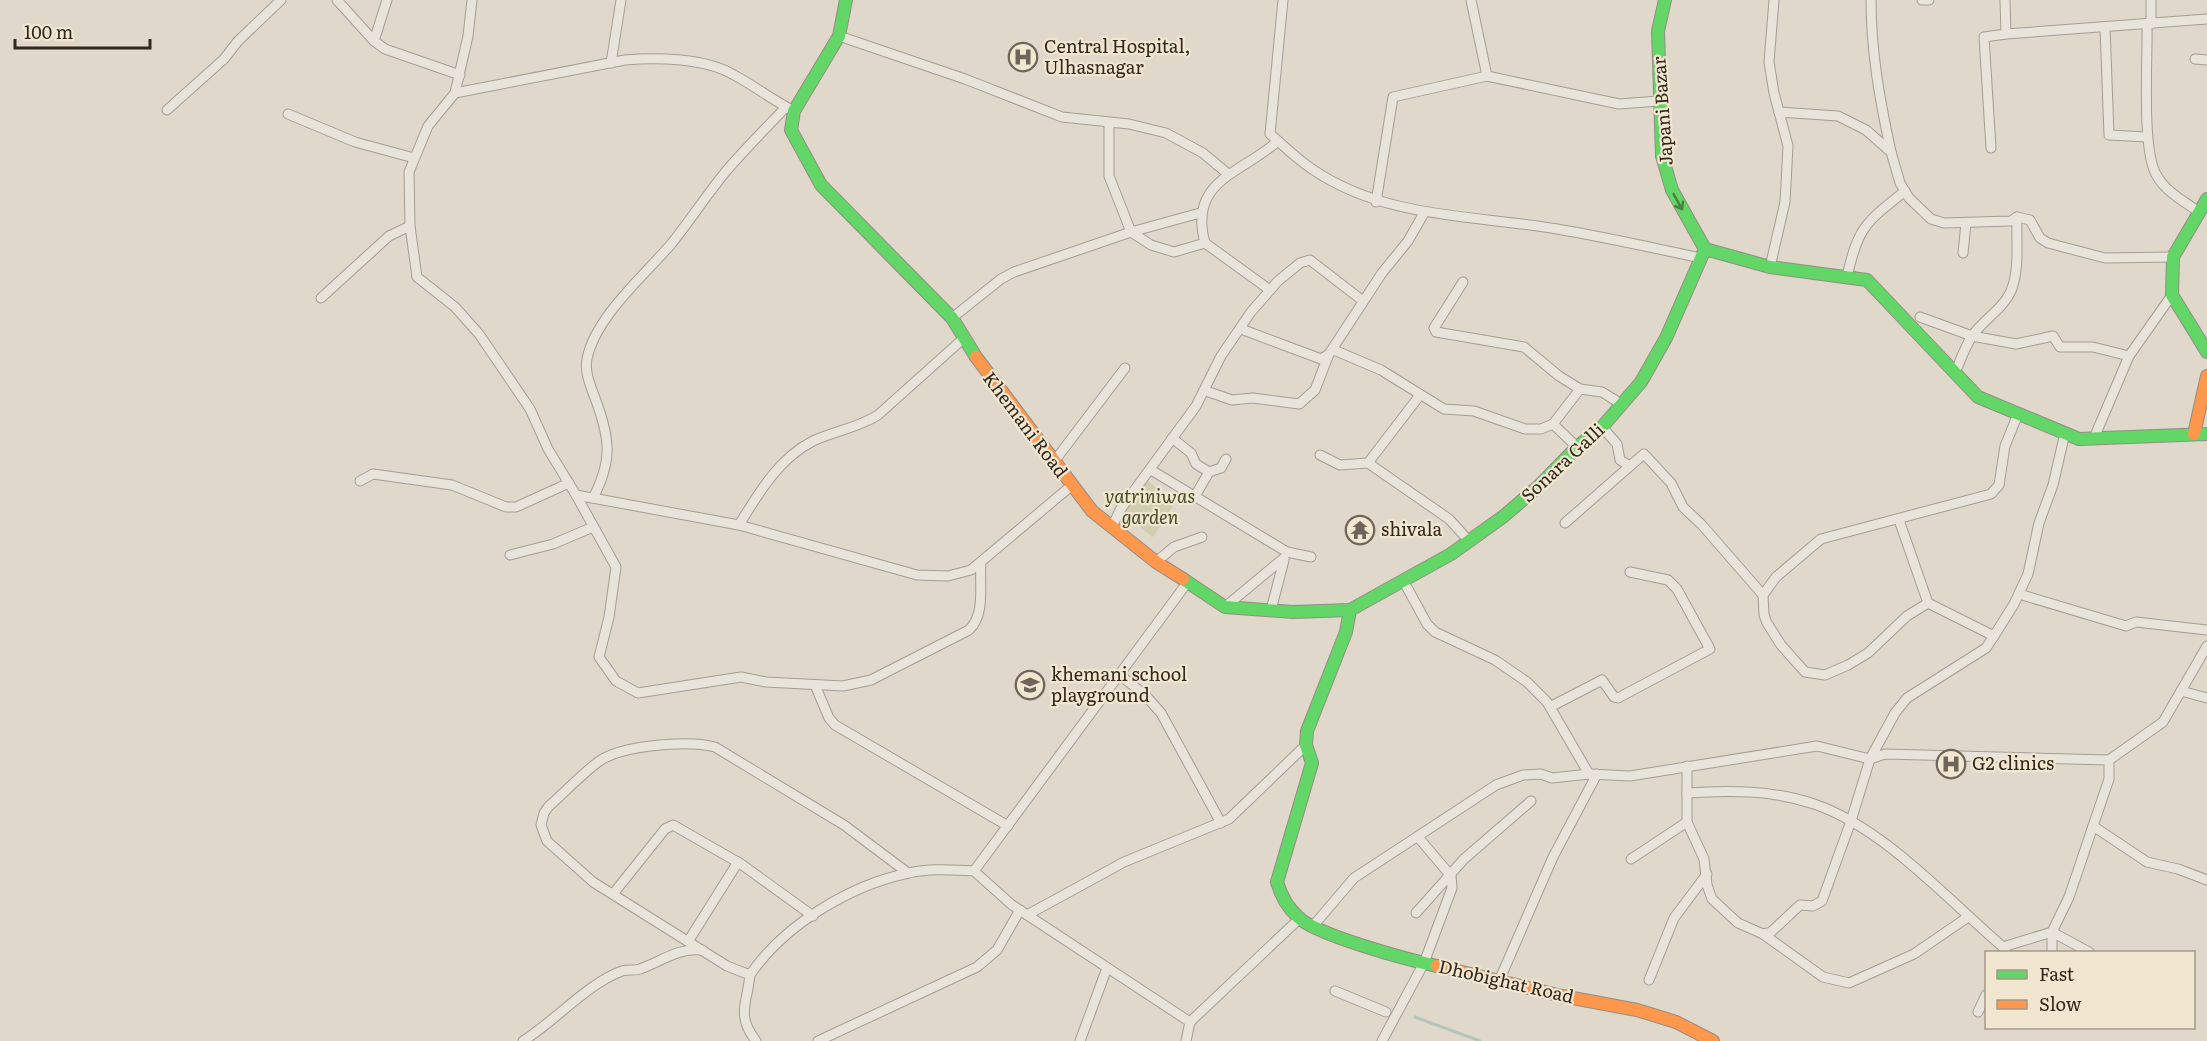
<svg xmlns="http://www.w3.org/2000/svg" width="2207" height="1041" viewBox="0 0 2207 1041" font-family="Literata,serif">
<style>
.green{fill:#d0ceae}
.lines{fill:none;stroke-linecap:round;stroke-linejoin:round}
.stream{stroke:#b5c4ba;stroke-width:3}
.street-casing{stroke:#a59d94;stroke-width:11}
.fast-casing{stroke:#948d84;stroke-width:14}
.slow-casing{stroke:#948d84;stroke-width:14}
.street{stroke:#e8e4dc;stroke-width:9}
.fast{stroke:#63d668;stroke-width:12}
.slow{stroke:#ff974d;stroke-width:12}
.oneway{stroke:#4a7e42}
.labels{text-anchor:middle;stroke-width:4.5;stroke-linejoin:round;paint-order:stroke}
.poi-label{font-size:18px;fill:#32261d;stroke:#f1e6d0;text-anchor:start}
.street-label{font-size:18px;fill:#32261d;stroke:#f1e6d0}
.park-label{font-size:18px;font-style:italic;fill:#444c26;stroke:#f1e6d0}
</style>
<rect width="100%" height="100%" fill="#e0d8ca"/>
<polygon class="green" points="1148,481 1175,503 1153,537 1123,513"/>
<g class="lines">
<polyline class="stream" points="1415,1017 1480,1041"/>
<g class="street-casing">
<g id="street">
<polyline points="337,0 374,41 385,49 460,75"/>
<path d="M1283,0L1270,134C1284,146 1297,159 1312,169C1385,219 1474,215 1557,229C1605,237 1653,248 1701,258"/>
<path d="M1871,0C1871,52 1880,101 1891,152"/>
<polyline points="1922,0 1929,0"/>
<polyline points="2005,0 2006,34 2207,19"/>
<polyline points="2151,0 2151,24"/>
<path d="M2147,24C2148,57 2141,151 2157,176C2166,192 2185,202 2199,212"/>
<polyline points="2105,27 2109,135 2147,137"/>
<polyline points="839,36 965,79 1062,117 1129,124 1166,133 1203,153 1228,174"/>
<polyline points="374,41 387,0"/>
<polyline points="2195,59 2207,60"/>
<polyline points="611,63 621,0"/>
<polyline points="1487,76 1619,104 1659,101"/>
<polyline points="455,93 468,36 472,0"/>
<polyline points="167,110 224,59 238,41 281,0"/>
<path d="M794,111C772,100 755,86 734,75C706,58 656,57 625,60L455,93L428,126L409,172L410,226L417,277L455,307L479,334L530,409L548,449L576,495L739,525L917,575L948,576L971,570L1071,486"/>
<polyline points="1779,112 1838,116 1866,130 1891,152 1900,183 1909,198 1931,219 1944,223 2011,221 2017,217 2030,220 2040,238 2048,243 2105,258 2173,257"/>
<polyline points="288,114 355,142 414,158"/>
<polyline points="1109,123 1109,176 1131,232 1151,245 1174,252 1205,243"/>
<polyline points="1991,148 1984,37 2006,34"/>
<polyline points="1376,202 1393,97 1487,76 1471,0"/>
<polyline points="1963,253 1966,223"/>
<polyline points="1770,267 1785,202 1788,146 1774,93 1769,62 1774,0"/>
<path d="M1847,277C1858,227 1865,223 1905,191"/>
<polyline points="1463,282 1434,328 1436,332 1524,347 1559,376 1580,389 1602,392 1623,405"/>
<path d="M1270,290L1205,243C1188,180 1241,174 1278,141"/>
<polyline points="321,298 389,236 410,226"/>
<polyline points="1920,317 1972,336 2016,344 2053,336 2060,347 2093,347 2129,356"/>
<polyline points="952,318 1001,279 1014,272 1131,232 1200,213"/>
<polyline points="1241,329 1321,359 1329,354"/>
<polyline points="1334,350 1381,370 1444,409 1474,411 1525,429 1541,429 1553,424 1580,389"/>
<path d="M1955,373C1960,361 1965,347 1972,336C1984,319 2003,309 2011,291C2020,269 2016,240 2017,217"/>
<polyline points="1206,391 1232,400 1253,398 1299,404 1315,390 1329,354 1382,273 1408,241 1424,213"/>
<polyline points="1553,424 1577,447"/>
<polyline points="1602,427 1617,444 1620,460 1630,466 1644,454 1671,483 1683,507 1702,525 1763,595 1764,615 1767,623 1781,645 1805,672 1825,675 1848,665 1868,653 1907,616 1928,603 1994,636 2014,604 2028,574 2039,523 2053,485 2065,433"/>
<polyline points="1172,438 1191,453 1196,464 1209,472 1221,468 1226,459"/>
<polyline points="2094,438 2129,356 2172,295"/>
<polyline points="1320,455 1340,465 1368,463 1449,519 1469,541"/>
<polyline points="1053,463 1125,368"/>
<polyline points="1368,463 1420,395"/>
<polyline points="1151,470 1287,552 1311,557"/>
<polyline points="360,481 373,474 452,485 506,507 516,507 569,483"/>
<path d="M576,495L616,567L609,617L599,657L616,681L638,693L741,677L766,682L843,686L871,680L969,630C986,614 979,584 981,562"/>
<polyline points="1195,496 1209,472"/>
<path d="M593,498C613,460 610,438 595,398C591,387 584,371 587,359C595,317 645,275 672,243C691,219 708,193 727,170C746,148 766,128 786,107"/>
<polyline points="1899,520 1928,603"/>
<polyline points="1565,523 1630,466"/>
<path d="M739,525C758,494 779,458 813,441C834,431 858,428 878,415L964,338"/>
<polyline points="1112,527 1120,510 1196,406 1221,356 1251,312 1278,281 1300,263 1310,260 1363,301"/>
<polyline points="510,555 553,544 593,527"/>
<polyline points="1156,562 1174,547 1202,537"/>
<polyline points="1404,582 1427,624 1435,632 1495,660 1527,682 1547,702 1589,774"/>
<polyline points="2019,594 2126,626 2136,622 2207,630"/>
<polyline points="1763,595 1776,577 1821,539 1991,494 1999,485 2005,446 2018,414"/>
<polyline points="1225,607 1284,558"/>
<polyline points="1271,610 1284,560"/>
<polyline points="1120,675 1146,696 1161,713 1221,823"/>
<polyline points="815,685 829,718 835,725 1008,826"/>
<polyline points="2181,691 2207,698"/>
<polyline points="1550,707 1602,680 1614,697 1618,698 1710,649 1677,589 1668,580 1630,572"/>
<polyline points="2109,760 2109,779 2093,826 2147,862 2178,869 2207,880"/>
<polyline points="1687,766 1687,822 1704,859 1707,885 1712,899 1738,923 1763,934 1771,932 1800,905 1813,906 1822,901 1851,821 1870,759 1895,713 1907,698 1986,648 1994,636"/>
<path d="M1687,793C1729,790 1773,790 1814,804C1883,827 1948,900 2003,947L2005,952"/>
<polyline points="1631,859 1687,822"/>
<polyline points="974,871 1012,905 1190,1022 1299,919"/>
<path d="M908,873L844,825L715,747C688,740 621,745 598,762C581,775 565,792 549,806L544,813L541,825L547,841L593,882L727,966L750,975C784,925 850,885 909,873C930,868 952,870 974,871L1187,583"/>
<polyline points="613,894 665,829 673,825 741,864 813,916"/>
<polyline points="1416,913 1464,859 1531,801"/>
<polyline points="1027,915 1124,862 1229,819 1306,745"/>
<polyline points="1313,926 1354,878 1496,785 1523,775 1541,774 1552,778 1589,774 1630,776 1817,746 1870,759 1885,754 2109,760 2163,722 2207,646"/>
<polyline points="2052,932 2089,952"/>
<polyline points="2052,932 2052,952"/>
<polyline points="1763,934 1823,977 1849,983 1914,954 1968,917"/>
<polyline points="689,940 738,862"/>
<polyline points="2003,947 2052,932 2069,897 2093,826"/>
<path d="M750,975C747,1004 736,1015 756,1041"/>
<polyline points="1649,980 1674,918 1707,874"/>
<polyline points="1499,981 1553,857 1597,774"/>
<polyline points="1335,991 1386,1012"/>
<polyline points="1978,1012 1986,995"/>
<path d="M523,1041C554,1022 588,983 622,971C628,969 635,971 640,969C663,961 676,948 702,950"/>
<polyline points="818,1041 977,967 997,950 1020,910"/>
<polyline points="1080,1041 1107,968"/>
<polyline points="1186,1041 1190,1022"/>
<polyline points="1382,1041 1424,963 1452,888 1451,876 1418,837"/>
</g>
</g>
<g class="fast-casing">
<g id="fast">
<polyline points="846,0 839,36 794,111 791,130 821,185 952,318 976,357"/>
<polyline points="1665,0 1658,31 1662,156 1672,190 1705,249"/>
<polyline points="2207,199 2173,257 2172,295 2207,352"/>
<polyline points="1705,249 1770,267 1867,280 1978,397 2079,439 2207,434"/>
<polyline points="1183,579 1225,607 1293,612 1350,610 1451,554 1504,516 1540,485 1577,447 1602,427 1641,382 1666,338 1705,249"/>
<path d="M1350,610L1346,632L1307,731L1306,745L1312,763L1277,882C1281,896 1287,907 1298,917C1316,935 1409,960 1437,966"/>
</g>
</g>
<g class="slow-casing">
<g id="slow">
<polyline points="976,357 1092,511 1156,562 1183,579"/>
<polyline points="2194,434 2207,376"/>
<polyline points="1437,966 1562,996 1637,1010 1676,1022 1713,1041"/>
</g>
</g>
<use href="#street" class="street"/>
<use href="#fast" class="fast"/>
<use href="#slow" class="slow"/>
</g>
<defs><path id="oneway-shaft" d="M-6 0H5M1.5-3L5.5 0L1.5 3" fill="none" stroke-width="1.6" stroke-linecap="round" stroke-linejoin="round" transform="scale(1.5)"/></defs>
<use class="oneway" href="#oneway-shaft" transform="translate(1678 202) rotate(61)"/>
<defs>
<g id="hospital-ring" transform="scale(1.5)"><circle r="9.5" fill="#f1e6d0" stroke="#6f645a" stroke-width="1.5"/><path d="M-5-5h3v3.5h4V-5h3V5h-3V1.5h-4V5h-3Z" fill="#6f645a"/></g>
<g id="temple-ring" transform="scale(1.5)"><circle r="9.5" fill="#f1e6d0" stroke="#6f645a" stroke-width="1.5"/><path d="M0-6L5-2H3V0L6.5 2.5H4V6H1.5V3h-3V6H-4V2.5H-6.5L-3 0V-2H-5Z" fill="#6f645a"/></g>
<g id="school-ring" transform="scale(1.5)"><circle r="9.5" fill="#f1e6d0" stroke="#6f645a" stroke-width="1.5"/><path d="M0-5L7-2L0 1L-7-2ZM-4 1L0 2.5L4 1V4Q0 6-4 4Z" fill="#6f645a"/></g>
</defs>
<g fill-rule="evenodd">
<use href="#hospital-ring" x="1023" y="57"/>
<use href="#temple-ring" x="1360" y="530"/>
<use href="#school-ring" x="1030" y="685"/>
<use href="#hospital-ring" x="1951" y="764"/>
</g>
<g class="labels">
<g class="poi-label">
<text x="1044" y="53">Central Hospital,<tspan x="1044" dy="21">Ulhasnagar</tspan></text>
<text x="1381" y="536">shivala</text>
<text x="1051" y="681">khemani school<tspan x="1051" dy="21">playground</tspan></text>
<text x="1972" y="770">G2 clinics</text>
</g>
<g class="street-label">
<text transform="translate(1663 111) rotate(-94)" y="6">Japani Bazar</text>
<text transform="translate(1025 425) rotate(53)" y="6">Khemani Road</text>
<text transform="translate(1563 463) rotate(-43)" y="6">Sonara Galli</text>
<text transform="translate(1506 982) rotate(13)" y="6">Dhobighat Road</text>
</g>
<g class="park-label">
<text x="1150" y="503">yatriniwas<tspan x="1150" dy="21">garden</tspan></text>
</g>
</g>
<rect x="1985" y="951" width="210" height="78" fill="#f1e6d0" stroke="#a59988" stroke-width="1.5"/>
<rect x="1997" y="970" width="30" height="9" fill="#63d668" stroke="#a59988" stroke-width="1.5"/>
<text x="2039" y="981" font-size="18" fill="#32261d">Fast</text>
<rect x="1997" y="1000" width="30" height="9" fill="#ff974d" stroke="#a59988" stroke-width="1.5"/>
<text x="2039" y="1011" font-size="18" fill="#32261d">Slow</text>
<path d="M15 39v9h135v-9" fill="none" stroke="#32261d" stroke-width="3"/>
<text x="24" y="39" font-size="18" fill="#32261d" stroke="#f1e6d0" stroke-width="4.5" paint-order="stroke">100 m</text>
</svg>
